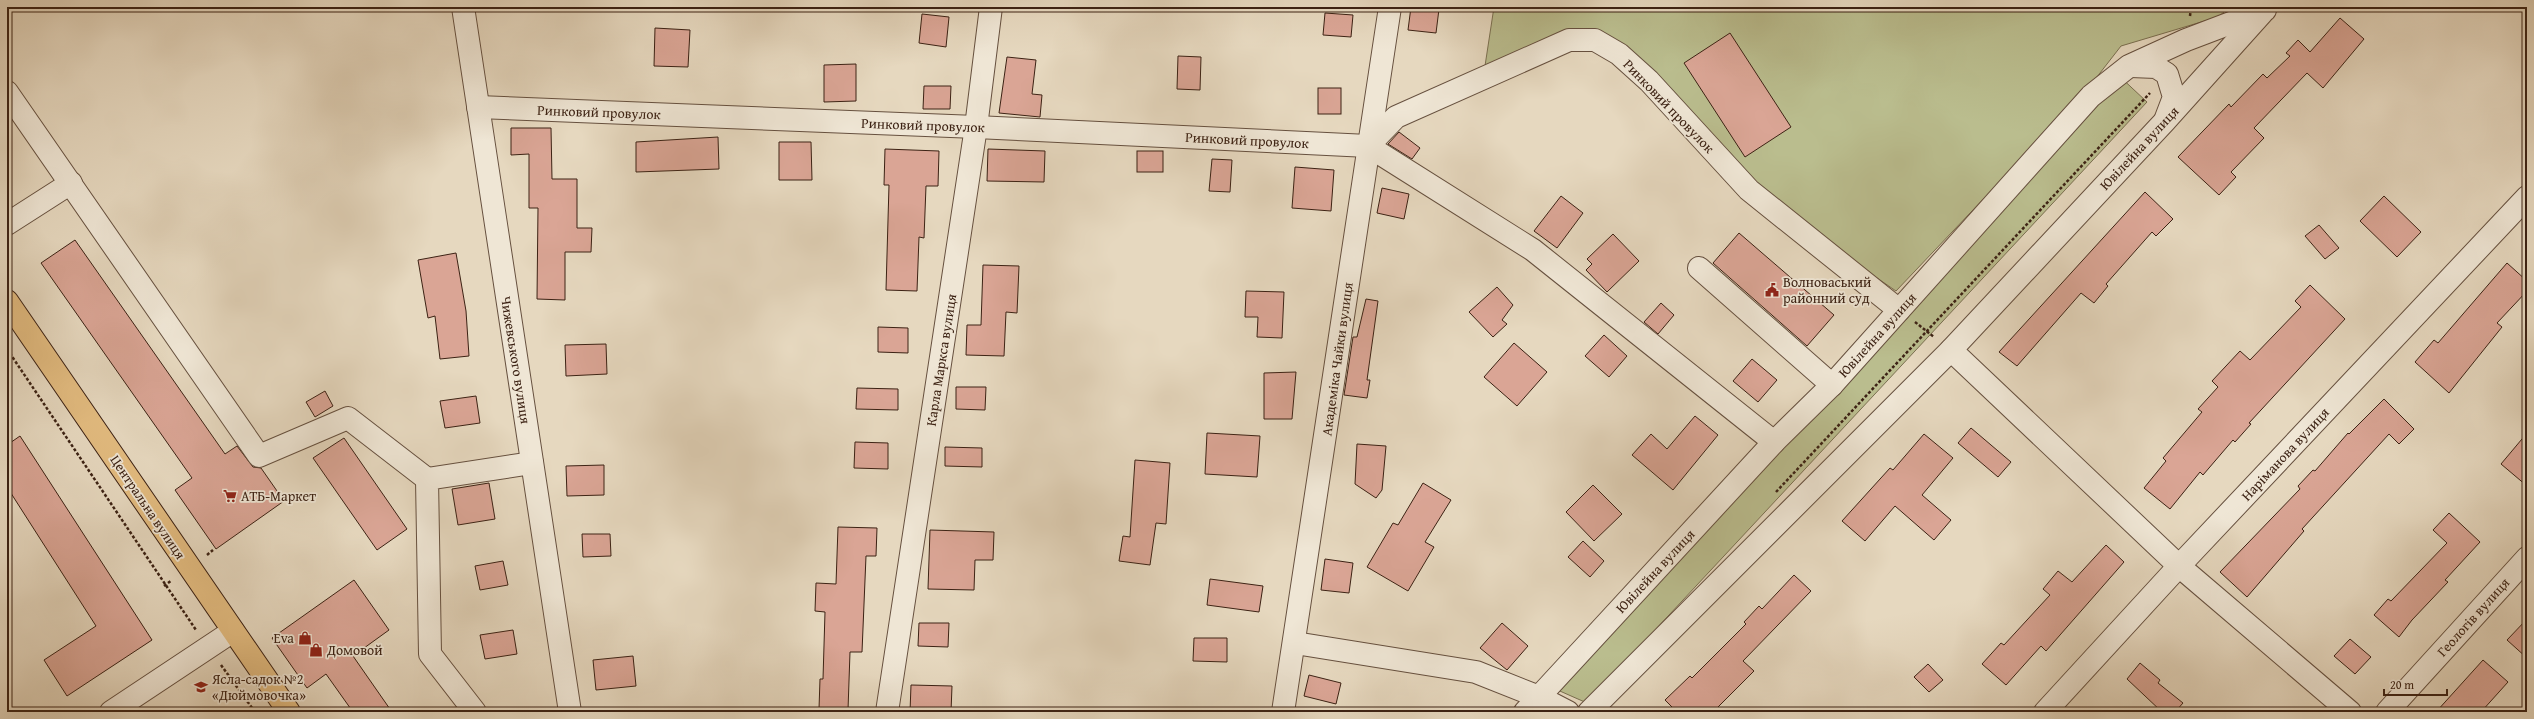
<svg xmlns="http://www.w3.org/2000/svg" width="2534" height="719" viewBox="0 0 2534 719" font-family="'Gentium Book Plus',serif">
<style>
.green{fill:#babd8e;stroke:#7b7051}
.building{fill:#daa595;stroke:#3c2214}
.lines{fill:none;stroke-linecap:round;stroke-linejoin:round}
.minor-casing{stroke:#66503f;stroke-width:24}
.major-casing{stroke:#3c2214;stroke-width:24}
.path{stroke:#3c2214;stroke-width:2.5;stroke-dasharray:3 2;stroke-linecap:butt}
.minor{stroke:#efe6d5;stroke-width:22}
.major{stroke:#e3bc80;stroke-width:22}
.labels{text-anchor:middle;stroke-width:3.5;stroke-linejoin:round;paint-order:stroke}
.street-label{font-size:14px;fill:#3c2214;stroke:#efe6d5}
.poi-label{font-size:14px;fill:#3c2214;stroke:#efe6d5;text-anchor:start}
</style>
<rect width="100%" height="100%" fill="#e6d8bf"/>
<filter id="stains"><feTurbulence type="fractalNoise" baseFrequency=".005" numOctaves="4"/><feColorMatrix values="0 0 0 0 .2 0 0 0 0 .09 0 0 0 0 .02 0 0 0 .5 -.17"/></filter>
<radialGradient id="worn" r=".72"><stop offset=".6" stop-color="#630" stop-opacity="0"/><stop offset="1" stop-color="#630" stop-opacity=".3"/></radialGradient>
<g class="green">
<polygon points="1494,7 2230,7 2218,17 2121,46 2086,91 1896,291 1749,190 1595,40 1483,79"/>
<polygon points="2116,73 2147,102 1587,703 1553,688"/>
</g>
<g class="building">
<polygon points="1411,7 1439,9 1436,33 1408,30"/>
<polygon points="1325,13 1353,15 1351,37 1323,35"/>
<polygon points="922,14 949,17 946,47 919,43"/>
<polygon points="2340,18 2364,39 2323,88 2307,73 2254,128 2264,138 2231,172 2236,177 2219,195 2178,157 2229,104 2231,107 2263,74 2267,78 2290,56 2286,53 2298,40 2310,52"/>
<polygon points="655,28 690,30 688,67 654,66"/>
<polygon points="1730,33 1791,127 1745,157 1684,63"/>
<polygon points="1178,56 1201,57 1200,90 1177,89"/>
<polygon points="1007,57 1036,60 1032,94 1042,95 1040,117 999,113"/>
<polygon points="856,64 856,101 824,102 824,65"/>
<polygon points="924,86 951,86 950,109 923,109"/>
<rect x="1318" y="88" width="23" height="26"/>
<polygon points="511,128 551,128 552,179 577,179 577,228 592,228 591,252 565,252 565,300 537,299 538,208 529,208 529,154 511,155"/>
<polygon points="1399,132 1420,148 1412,159 1388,144"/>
<polygon points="718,137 719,169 636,172 636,142"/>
<polygon points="779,142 811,142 812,180 779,180"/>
<polygon points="885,149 939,151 938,186 926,186 924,238 919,237 917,291 886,290 889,185 884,185"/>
<polygon points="988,149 1045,151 1044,182 987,181"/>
<rect x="1137" y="151" width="26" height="21"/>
<polygon points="1212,159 1232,160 1230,192 1209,191"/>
<polygon points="1295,167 1334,170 1331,211 1292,208"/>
<polygon points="1382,188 1409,194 1404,219 1377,213"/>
<polygon points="2145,192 2173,219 2156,236 2152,232 2106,284 2108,286 2094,303 2081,293 2017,366 1999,352"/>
<polygon points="1561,196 1583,213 1557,248 1534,231"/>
<polygon points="2384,196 2421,232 2397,257 2360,221"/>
<polygon points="2319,225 2339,248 2325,259 2305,236"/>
<polygon points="1739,233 1834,315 1807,346 1713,263"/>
<polygon points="1613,234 1639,261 1607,292 1586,270 1592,264 1587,259"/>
<polygon points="75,240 225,454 237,446 253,467 261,468 284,501 216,549 175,490 192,478 41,263"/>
<polygon points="456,253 466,311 469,356 440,359 435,316 428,318 418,260"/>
<polygon points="2507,263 2527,281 2527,291 2497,323 2502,327 2449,393 2415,362 2434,340 2438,343"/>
<polygon points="983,265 1019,266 1017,313 1006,312 1004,356 966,355 967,325 981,325"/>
<polygon points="2310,285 2345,319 2249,423 2251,424 2235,442 2233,440 2203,475 2200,472 2170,509 2144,488 2166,461 2163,458 2202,412 2198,409 2218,387 2212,381 2240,351 2250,360 2301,307 2295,301"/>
<polygon points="1497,287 1513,305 1502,320 1507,324 1493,337 1469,312"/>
<polygon points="1246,291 1284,292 1282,338 1257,337 1258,317 1245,317"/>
<polygon points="1366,299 1378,301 1367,380 1370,380 1367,398 1344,395 1353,337 1357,337"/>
<polygon points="1661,303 1674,315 1658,334 1644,322"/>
<polygon points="878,327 908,328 908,353 878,352"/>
<polygon points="1604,335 1627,356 1609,377 1585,356"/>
<polygon points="1514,343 1547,372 1517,406 1484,377"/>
<polygon points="606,344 607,374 566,376 565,345"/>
<polygon points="1752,359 1777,380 1758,402 1733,381"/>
<polygon points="1296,372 1292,419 1264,419 1264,373"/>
<polygon points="956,387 986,387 985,410 956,409"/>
<polygon points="857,388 898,389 898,410 856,409"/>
<polygon points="325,391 333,406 315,417 306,402"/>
<polygon points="476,396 480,423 445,428 440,401"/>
<polygon points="2384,399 2414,429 2399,444 2389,434 2302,529 2304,531 2247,597 2220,572 2300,489 2298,486 2313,470 2315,471 2348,433 2349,434"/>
<polygon points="1695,416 1718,435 1673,490 1632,455 1651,434 1667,449"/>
<polygon points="1971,428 2011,462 1998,477 1958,443"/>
<polygon points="1207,433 1260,436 1257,477 1205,474"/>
<polygon points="2527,433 2527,486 2501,464"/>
<polygon points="1924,434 1953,458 1922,495 1951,520 1934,540 1895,506 1865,541 1842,521 1890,468 1893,470"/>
<polygon points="20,436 152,640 67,696 44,660 96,626 7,487 7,445"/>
<polygon points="344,438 407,529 377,550 313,458"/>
<polygon points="855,442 888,443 888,469 854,468"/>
<polygon points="1357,444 1386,446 1382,490 1376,498 1355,484"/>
<polygon points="945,447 982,448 982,467 945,466"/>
<polygon points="1135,460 1170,463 1166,524 1156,523 1150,565 1119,561 1123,536 1130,537"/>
<polygon points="604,465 604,495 567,496 566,466"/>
<polygon points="489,483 495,519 458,525 452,489"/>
<polygon points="1423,483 1451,500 1425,542 1434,547 1408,591 1367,567 1393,523 1398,525"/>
<polygon points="1593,485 1622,514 1594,541 1566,512"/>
<polygon points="2449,513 2480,542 2445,580 2448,582 2412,620 2399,637 2374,615 2388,599 2391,601 2447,543 2433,530"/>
<polygon points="838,527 877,528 876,556 866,556 862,652 850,652 848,710 819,709 820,679 823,679 825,612 815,611 816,583 836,584"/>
<polygon points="930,530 994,532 993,560 975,560 974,590 928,589"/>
<polygon points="582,534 610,534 611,556 583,557"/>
<polygon points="1583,541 1604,561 1590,577 1568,557"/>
<polygon points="2106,545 2124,562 2046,651 2041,646 2006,685 1982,664 2001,643 2004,645 2050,595 2043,589 2058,571 2072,582"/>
<polygon points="1325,559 1353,563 1349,593 1321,590"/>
<polygon points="503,561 508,585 480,590 475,566"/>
<polygon points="1794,575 1811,591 1743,661 1754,671 1713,712 1677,712 1665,700 1690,676 1692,678 1746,624 1744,622 1759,606 1762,609"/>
<polygon points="1210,579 1263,586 1259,612 1207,605"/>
<polygon points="354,580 389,630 353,656 392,712 353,712 326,674 307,688 272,638"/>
<polygon points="2527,619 2527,658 2507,640"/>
<polygon points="919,623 949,623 948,647 918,646"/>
<polygon points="1502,623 1528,646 1507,670 1480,648"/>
<polygon points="513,630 517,654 485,659 480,635"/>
<polygon points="1194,638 1227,638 1227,662 1193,661"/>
<polygon points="2350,639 2371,657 2355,674 2334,656"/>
<polygon points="633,656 636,686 596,690 593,660"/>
<polygon points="2483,660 2508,682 2481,712 2436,712"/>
<polygon points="2140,663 2160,680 2158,683 2183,703 2175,712 2162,712 2127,679"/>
<polygon points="1928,664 1943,680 1929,692 1914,677"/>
<polygon points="1309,675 1341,683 1336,704 1304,696"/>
<polygon points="911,685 952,686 951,712 910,712"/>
</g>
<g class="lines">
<g class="minor-casing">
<g id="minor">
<polyline points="463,7 570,712"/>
<polyline points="2131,66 2156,67 2167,74 2174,97 2166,118"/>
<polyline points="7,92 259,456 348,418 427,479"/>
<polyline points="478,107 976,127 1368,146 1533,250 1774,442"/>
<polyline points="1368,146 1396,117 1569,40 1595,40 1619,54 1649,81 1749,190 1899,310"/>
<polyline points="7,224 71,183"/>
<polyline points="1699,268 1832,385"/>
<polyline points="1951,350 2179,566 2350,712"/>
<polyline points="1295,643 1476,672 1539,697 1568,712"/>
<polyline points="111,712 233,631"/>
<polyline points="475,712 430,654 427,479 532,463"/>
<polyline points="887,712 976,127 991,7"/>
<polyline points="1283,712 1390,7"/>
<polyline points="1525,712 1774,442 1832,385 2091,96 2129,66 2186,40 2265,10"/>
<polyline points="1589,712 1951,350 2165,121 2262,13"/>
<polyline points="2045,712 2179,566 2527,197"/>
<polyline points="2387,712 2527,558"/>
</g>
</g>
<g class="major-casing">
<polyline id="major" points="7,301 289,712"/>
</g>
<g class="path">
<polyline points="2190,16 2191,7"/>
<polyline points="1915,322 1934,337"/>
<polyline points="7,349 196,630"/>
<polyline points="1776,492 2150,93"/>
<polyline points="207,555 213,550"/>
<polyline points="164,586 172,580"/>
<polyline points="221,665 255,712"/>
</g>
<use href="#minor" class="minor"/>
<use href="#major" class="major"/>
</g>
<defs>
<g id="civic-bare" transform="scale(1.08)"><path d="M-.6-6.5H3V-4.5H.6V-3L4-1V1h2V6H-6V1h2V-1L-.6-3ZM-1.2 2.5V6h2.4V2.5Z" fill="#8f2418" stroke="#efe6d5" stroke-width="2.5" paint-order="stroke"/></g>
<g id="supermarket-bare" transform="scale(1.08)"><path d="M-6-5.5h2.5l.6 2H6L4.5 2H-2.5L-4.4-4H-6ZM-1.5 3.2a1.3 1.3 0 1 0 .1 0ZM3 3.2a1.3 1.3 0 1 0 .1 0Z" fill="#8f2418" stroke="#efe6d5" stroke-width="2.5" paint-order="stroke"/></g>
<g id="shop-bare" transform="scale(1.08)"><path d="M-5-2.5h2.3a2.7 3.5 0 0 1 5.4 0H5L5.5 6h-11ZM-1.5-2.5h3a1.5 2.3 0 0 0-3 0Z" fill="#8f2418" stroke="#efe6d5" stroke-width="2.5" paint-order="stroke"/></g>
<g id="school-bare" transform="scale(1.08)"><path d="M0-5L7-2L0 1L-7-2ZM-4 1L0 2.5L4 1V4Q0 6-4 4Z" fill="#8f2418" stroke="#efe6d5" stroke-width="2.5" paint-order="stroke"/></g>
</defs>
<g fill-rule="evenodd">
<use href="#civic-bare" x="1772" y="290"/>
<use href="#supermarket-bare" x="230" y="496"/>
<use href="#shop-bare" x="305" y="638"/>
<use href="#shop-bare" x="316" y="650"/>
<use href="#school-bare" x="201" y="687"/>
</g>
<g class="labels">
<g class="street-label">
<text transform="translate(1669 106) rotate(46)" y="5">Ринковий провулок</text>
<text transform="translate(599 112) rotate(2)" y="5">Ринковий провулок</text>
<text transform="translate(923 125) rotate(2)" y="5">Ринковий провулок</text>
<text transform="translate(1247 140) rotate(3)" y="5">Ринковий провулок</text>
<text transform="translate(2139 148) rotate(-47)" y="5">Ювілейна вулиця</text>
<text transform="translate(1877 335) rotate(-48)" y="5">Ювілейна вулиця</text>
<text transform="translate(1337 359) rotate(-82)" y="5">Академіка Чайки вулиця</text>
<text transform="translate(516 360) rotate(81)" y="5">Чижевського вулиця</text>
<text transform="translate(941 360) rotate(-81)" y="5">Карла Маркса вулиця</text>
<text transform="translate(2285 454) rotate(-47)" y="5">Наріманова вулиця</text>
<text transform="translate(148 507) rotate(56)" y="5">Центральна вулиця</text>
<text transform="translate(1655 571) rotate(-47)" y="5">Ювілейна вулиця</text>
<text transform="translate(2473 617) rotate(-48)" y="5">Геологів вулиця</text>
</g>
<g class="poi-label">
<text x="1783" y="287">Волноваський<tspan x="1783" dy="16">районний суд</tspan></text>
<text x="241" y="501">АТБ-Маркет</text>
<text x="294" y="643" text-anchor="end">Eva</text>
<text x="327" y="655">Домовой</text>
<text x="212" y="684">Ясла-садок №2<tspan x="212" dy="16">«Дюймовочка»</tspan></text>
</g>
</g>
<rect width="2534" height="719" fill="none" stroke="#e6d8bf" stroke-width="24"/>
<rect x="8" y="8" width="2518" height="703" fill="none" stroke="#3c2214" stroke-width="2"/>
<rect x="12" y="12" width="2510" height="695" fill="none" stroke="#3c2214"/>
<path d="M2384 689v6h63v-6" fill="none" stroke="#3c2214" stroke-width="2"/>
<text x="2390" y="689" font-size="12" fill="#3c2214" stroke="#efe6d5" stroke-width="3" paint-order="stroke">20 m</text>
<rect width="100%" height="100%" filter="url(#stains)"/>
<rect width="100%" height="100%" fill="url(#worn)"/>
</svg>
